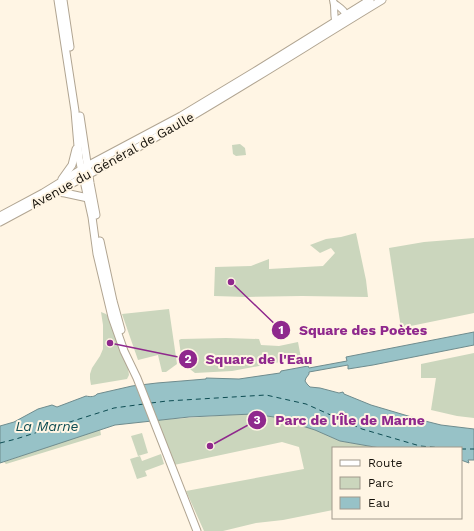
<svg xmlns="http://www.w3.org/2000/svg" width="474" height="531" viewBox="0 0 474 531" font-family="'Work Sans',sans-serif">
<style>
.green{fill:#cbd6bd}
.water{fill:#97c2c7;stroke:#6f8c8e}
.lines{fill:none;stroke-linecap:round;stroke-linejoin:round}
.ferry{stroke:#0d4c52;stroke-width:1;stroke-dasharray:5 4;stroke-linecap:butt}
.minor-casing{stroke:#b1a592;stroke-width:8}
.major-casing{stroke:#b1a592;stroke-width:9}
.minor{stroke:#fff;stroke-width:6}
.major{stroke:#fff;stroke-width:7}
.labels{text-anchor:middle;stroke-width:4;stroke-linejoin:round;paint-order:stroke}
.street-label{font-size:13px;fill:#130f08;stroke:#fff5e4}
.water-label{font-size:14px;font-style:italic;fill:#0d4c52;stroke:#fff5e4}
.leader{fill:none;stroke:#8f288d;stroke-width:1.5}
.callout-dot{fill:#8f288d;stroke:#fff5e4;stroke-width:1.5}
.mark-label{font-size:12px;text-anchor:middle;font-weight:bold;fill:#fff}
.callout-label{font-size:14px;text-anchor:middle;font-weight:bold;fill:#8f288d;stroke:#fff5e4;stroke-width:4;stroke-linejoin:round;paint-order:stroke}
</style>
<rect width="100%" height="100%" fill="#fff5e4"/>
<g class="green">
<polygon points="240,144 245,148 246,155 236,156 233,154 232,145"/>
<polygon points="356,233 366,280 368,297 302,296 247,297 214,296 215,267 251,266 269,259 269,269 323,266 335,253 331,248 320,253 310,245 326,239 341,237"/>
<polygon points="474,238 474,313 401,328 389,248 424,242"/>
<polygon points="169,309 177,364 166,372 162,372 158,355 138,360 122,314"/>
<polygon points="101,312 106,314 109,317 128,368 129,375 127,379 91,385 90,379 90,374 92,368 100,356 103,349 103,325"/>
<polygon points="226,338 259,339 261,345 279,346 298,342 301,358 264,365 232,371 195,373 182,363 179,340 181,339"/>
<polygon points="474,353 474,418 457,416 431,410 436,378 421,378 421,364"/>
<polygon points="253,414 274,417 315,430 340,441 380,448 333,448 333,510 283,520 256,523 223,531 204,531 186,491 304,469 299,447 282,442 174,465 158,420 230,415"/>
<polygon points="100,429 101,435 6,464 4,462"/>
<polygon points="142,433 148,453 138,456 131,436"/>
<polygon points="161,454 164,464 145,471 147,476 137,479 130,459 140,456 142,461"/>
</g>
<path class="water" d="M474,332V345L373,365L348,369V365L309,372V374L306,378L305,381L307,384L310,387L320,388L339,393L343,392L344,394L371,405L425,421L441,425L474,429V460H468L469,463L461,460V448H380L340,441L315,430L274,417L253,414L230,415L189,417L115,425L0,463V426L14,422L38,409L52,405L57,407L86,396C90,397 95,397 97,394L132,386L157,383L206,379V378L239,379L280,373L281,371L308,366L309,368L347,361L346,357Z"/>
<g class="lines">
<g class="ferry">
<polyline points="151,403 167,401 266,395 306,404 362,429 420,446 443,448"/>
<polyline points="0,443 16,439 114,408 144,404"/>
<polyline points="461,449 474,449"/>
</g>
<g class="minor-casing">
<g id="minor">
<path d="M333,0C336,10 332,15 337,26"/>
<path d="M334,3C339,7 347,11 346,18"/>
</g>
</g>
<g class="major-casing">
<g id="major">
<polyline points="58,0 75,111 79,158 92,217 97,254 112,317 124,351 137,378 197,531"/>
<polyline points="63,0 70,47"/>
<polyline points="80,116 90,183 96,215"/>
<polyline points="62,179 72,165 76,149"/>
<polyline points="57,192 65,193 88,198"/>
<polyline points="0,216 43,193 87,166 181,116 254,72 370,0"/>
<path d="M0,222C57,191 114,162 170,129C241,88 311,43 382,0"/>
<polyline points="100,241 113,301 121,330"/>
</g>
</g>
<use href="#minor" class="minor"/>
<use href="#major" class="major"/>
</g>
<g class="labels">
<g class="street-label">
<text transform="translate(112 160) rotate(-29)" y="5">Avenue du Général de Gaulle</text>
</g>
<g class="water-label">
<text x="47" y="431">La Marne</text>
</g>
</g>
<path class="leader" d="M231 282L281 330M110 343L188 359M210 446L257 420"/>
<g class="callout-dot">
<circle cx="231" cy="282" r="4"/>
<circle cx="110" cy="343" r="4"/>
<circle cx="210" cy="446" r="4"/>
<circle cx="281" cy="330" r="10"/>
<circle cx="188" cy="359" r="10"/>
<circle cx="257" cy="420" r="10"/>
</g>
<g class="mark-label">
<text x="281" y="334">1</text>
<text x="188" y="363">2</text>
<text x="257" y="424">3</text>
</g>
<g class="callout-label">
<text x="363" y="335">Square des Poètes</text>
<text x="259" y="364">Square de l'Eau</text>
<text x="350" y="425">Parc de l'Île de Marne</text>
</g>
<rect x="332" y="447" width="130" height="72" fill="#fff5e4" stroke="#a1998c"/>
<rect x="340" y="460" width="20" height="6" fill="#ffffff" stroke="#a1998c"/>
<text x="368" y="467" font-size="12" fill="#130f08">Route</text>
<rect x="340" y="477" width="20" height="12" fill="#cbd6bd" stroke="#a1998c"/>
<text x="368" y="487" font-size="12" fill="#130f08">Parc</text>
<rect x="340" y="497" width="20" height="12" fill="#97c2c7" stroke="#a1998c"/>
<text x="368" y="507" font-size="12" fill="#130f08">Eau</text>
</svg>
